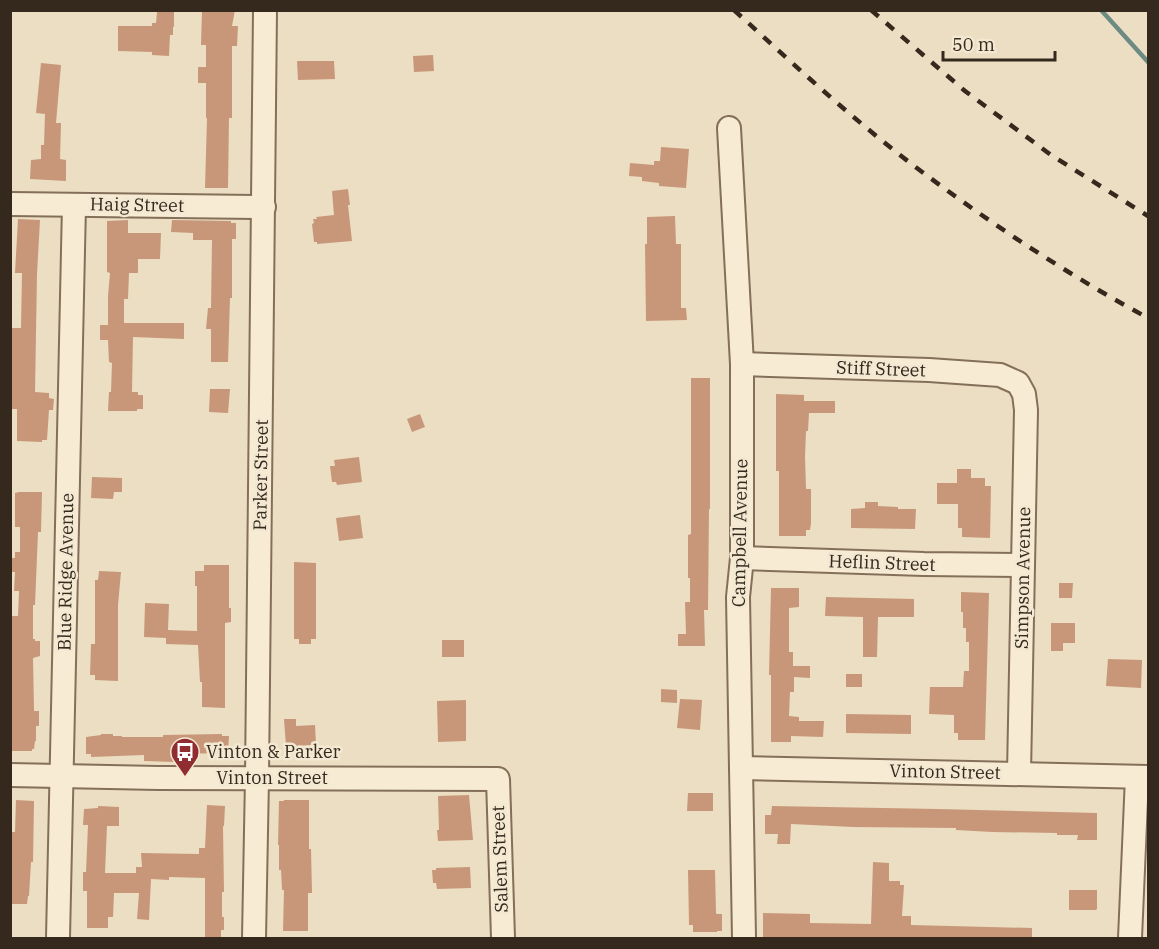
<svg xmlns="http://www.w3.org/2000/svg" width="1159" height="949" viewBox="0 0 1159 949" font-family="'IBM Plex Serif',serif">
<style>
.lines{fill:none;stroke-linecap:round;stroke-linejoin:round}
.stream{stroke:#6c8c83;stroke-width:4.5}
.building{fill:#c89779}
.minor-casing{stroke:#846f5a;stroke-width:26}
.minor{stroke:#f7ebd4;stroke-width:22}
.rail{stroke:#35281d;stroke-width:4.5;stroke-dasharray:10 10;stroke-linecap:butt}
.labels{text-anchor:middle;stroke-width:5;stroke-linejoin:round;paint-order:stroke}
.street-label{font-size:18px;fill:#35281d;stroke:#f3e8d1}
.poi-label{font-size:18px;fill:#35281d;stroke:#f3e8d1;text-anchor:start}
</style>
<rect width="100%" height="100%" fill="#ecdec2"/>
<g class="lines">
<polyline class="stream" points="1101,10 1148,62"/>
</g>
<g class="building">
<polygon points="163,10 174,10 174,27 173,27 173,35 170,35 169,56 152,55 152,52 118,51 118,26 152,26 152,23 156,23 157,12 163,12"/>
<polygon points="202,10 235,10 232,26 238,26 237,46 232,46 232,118 229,118 228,188 205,188 207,118 206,118 206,83 198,83 198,67 206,67 206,45 201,45"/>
<polygon points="433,55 434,71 414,72 413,56"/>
<polygon points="297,61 334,61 335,79 298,80"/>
<polygon points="41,63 61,65 56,123 61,123 60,159 66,160 66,181 30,179 31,160 41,159 41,145 44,145 45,114 36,113"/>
<polygon points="661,147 689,149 686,188 659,186 659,183 642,181 642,177 629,176 630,163 654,165 654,161 660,161"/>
<polygon points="348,189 350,205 348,205 352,241 317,244 317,242 314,242 312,224 314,223 313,219 317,219 316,217 334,215 332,191"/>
<polygon points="675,216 676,244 681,244 681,308 686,308 687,320 646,321 645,244 647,244 647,217"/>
<polygon points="18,219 40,220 37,274 35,392 49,393 49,398 54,399 53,410 49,410 47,440 42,440 42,442 17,441 17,409 10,409 10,328 21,328 22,273 15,273"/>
<polygon points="128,220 128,233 161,233 160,259 138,259 138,273 129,273 128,299 124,299 124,323 184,323 184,339 133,337 132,392 138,392 138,395 143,395 143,409 137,409 137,411 108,411 109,392 111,392 112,363 109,362 108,340 100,340 100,325 108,325 108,296 110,273 107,272 107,221"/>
<polygon points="172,220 231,221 231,223 236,223 236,239 232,239 232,298 230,298 228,362 211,362 211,329 206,329 208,308 211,308 212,240 193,240 193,233 171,232"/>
<polygon points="691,378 710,378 710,509 709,509 708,610 704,610 705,646 678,646 678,634 686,634 685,602 690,602 690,578 688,578 688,535 691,534"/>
<polygon points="210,389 230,389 228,413 209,412"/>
<polygon points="776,394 804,395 804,401 835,401 835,413 809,413 808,431 806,431 805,457 806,489 811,489 811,523 810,530 806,530 806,536 779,536 779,471 776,471"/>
<polygon points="420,414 425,427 412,432 407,419"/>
<polygon points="359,457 362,482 337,485 336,482 332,482 330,466 335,466 334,460"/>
<polygon points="957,469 971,469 971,478 985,478 985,486 991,486 990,538 962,537 962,528 958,528 958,504 937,504 937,483 957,483"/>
<polygon points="92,477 122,478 122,492 114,492 113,499 91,498"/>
<polygon points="19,492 42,492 41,532 38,532 35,605 33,605 33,639 35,639 35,641 40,641 40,656 33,658 34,709 34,711 39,711 39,726 36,726 36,741 35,741 34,749 32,749 32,751 10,751 10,616 18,616 19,591 14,591 15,572 11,572 11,558 15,558 15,552 20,552 20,527 15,527 15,493"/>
<polygon points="865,502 878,502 878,506 898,507 898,509 916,509 915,529 851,528 851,509 865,508"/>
<polygon points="360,515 363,538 339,541 336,518"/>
<polygon points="294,562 316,563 316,639 311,639 311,644 299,644 299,639 294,639"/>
<polygon points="204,565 229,565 229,608 231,608 231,622 225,623 225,708 202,707 202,682 200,682 198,645 166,644 166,638 144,637 145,603 169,604 168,630 197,631 197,586 195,586 195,571 204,571"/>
<polygon points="99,571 121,572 118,605 118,681 95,680 95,675 90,675 91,644 95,644 95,580 98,580"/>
<polygon points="1059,583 1073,583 1072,598 1059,598"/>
<polygon points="771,588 799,588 799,607 789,608 789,652 793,652 793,666 810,666 810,678 794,677 794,692 790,692 789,716 799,717 799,721 824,721 823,737 791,736 791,742 771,742 771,675 769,675"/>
<polygon points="961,592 989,593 985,740 958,740 958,733 954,733 954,715 929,714 930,687 963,687 964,671 969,671 969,642 966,642 966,628 963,628 963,612 961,612"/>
<polygon points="826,597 914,599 914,617 878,617 877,657 863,657 863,617 825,616"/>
<polygon points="1051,623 1075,623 1075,643 1063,643 1063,651 1051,651"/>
<rect x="442" y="640" width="22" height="17"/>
<polygon points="1108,659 1142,660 1141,688 1106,686"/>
<rect x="846" y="674" width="16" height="13"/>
<polygon points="661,689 677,690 677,703 661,702"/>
<polygon points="680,699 702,700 700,730 677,728"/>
<polygon points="466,700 466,741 438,742 437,701"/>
<polygon points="846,714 911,715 911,734 846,733"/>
<polygon points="284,719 296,719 296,726 315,725 316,745 286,746"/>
<polygon points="101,734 113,734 113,736 122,736 122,737 163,737 163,735 222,734 222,736 229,736 228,753 174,754 174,762 144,761 144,755 91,757 91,754 86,754 86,737 101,735"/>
<polygon points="688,793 713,793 713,811 687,811"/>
<polygon points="469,795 473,840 438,841 437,830 439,830 438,796"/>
<polygon points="16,800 34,801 33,862 31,862 29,896 28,896 27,904 10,904 10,850 12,832 15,832"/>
<polygon points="284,800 309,800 309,849 311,849 312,893 308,893 308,931 283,931 284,890 282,890 281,870 279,870 279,845 278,845 279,801 284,801"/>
<polygon points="207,805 225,806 224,826 223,826 224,892 222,892 222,917 224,917 224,930 221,930 221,938 205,938 205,878 169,877 169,880 151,879 149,920 137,919 139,893 114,893 113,917 108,917 108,928 87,928 87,891 83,891 83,872 86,872 88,825 83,825 84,809 98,808 98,806 119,807 119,826 107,826 105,873 136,873 136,867 142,867 141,853 199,854 199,848 205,848"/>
<polygon points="772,806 938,809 1097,813 1097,840 1077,840 1078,835 1057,835 1057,833 992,832 956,830 956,828 853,827 791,824 790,844 777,844 778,834 765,834 765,815 771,815"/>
<polygon points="873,862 889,863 889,881 900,881 900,885 904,885 902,916 911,916 911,925 1032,928 1032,939 763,939 763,913 810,914 810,923 871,924"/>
<polygon points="470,867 471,888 437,889 436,883 433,883 432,870 436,870 436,868"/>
<polygon points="688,870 715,870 716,913 717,914 722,914 722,931 717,931 717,932 693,932 693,925 689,925"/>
<polygon points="1069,890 1097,890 1097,909 1096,910 1069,910"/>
</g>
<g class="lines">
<g class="minor-casing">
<g id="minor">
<polyline points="729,128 742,364 742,558 738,597 744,938"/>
<polyline points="10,204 264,207"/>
<polyline points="742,364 929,370 1000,375 1018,383 1024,394 1026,410 1019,774"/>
<polyline points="742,558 924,564 1022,565"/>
<polyline points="741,768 1148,777"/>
<polyline points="10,775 158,778 498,779 503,938"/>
<polyline points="58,938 74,205"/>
<polyline points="254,938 257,778 265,10"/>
<polyline points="1130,938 1137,777"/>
</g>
</g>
<use href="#minor" class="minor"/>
<g class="rail">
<path d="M734,10C791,62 848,115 909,162C985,220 1065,273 1148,318"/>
<polyline points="871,10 965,91 1051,155 1148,216"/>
</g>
</g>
<defs>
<g id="bus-pin" transform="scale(1.5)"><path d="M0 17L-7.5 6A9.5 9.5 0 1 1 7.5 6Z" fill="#902d31" stroke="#f3e8d1"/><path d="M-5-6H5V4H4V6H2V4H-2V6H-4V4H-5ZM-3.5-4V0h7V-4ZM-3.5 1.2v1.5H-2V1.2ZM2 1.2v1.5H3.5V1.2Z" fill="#fff"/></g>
</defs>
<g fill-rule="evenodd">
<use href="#bus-pin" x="185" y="752"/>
</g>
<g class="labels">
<g class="street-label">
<text transform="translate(137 205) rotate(1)" y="6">Haig Street</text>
<text transform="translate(881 369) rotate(2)" y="6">Stiff Street</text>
<text transform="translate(261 475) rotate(-89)" y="6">Parker Street</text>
<text transform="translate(740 533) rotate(-89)" y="6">Campbell Avenue</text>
<text transform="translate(882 563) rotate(2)" y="6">Heflin Street</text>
<text transform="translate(66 572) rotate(-89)" y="6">Blue Ridge Avenue</text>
<text transform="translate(1023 578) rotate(-89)" y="6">Simpson Avenue</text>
<text transform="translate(945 772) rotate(1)" y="6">Vinton Street</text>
<text x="272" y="784">Vinton Street</text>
<text transform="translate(500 859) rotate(-92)" y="6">Salem Street</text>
</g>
<g class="poi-label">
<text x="206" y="758">Vinton &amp; Parker</text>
</g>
</g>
<rect width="1159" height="949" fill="none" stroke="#35281d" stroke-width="24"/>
<path d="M943 51v9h112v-9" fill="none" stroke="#35281d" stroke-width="3"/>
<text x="952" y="51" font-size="18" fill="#35281d" stroke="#f3e8d1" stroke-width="4.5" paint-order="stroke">50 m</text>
</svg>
